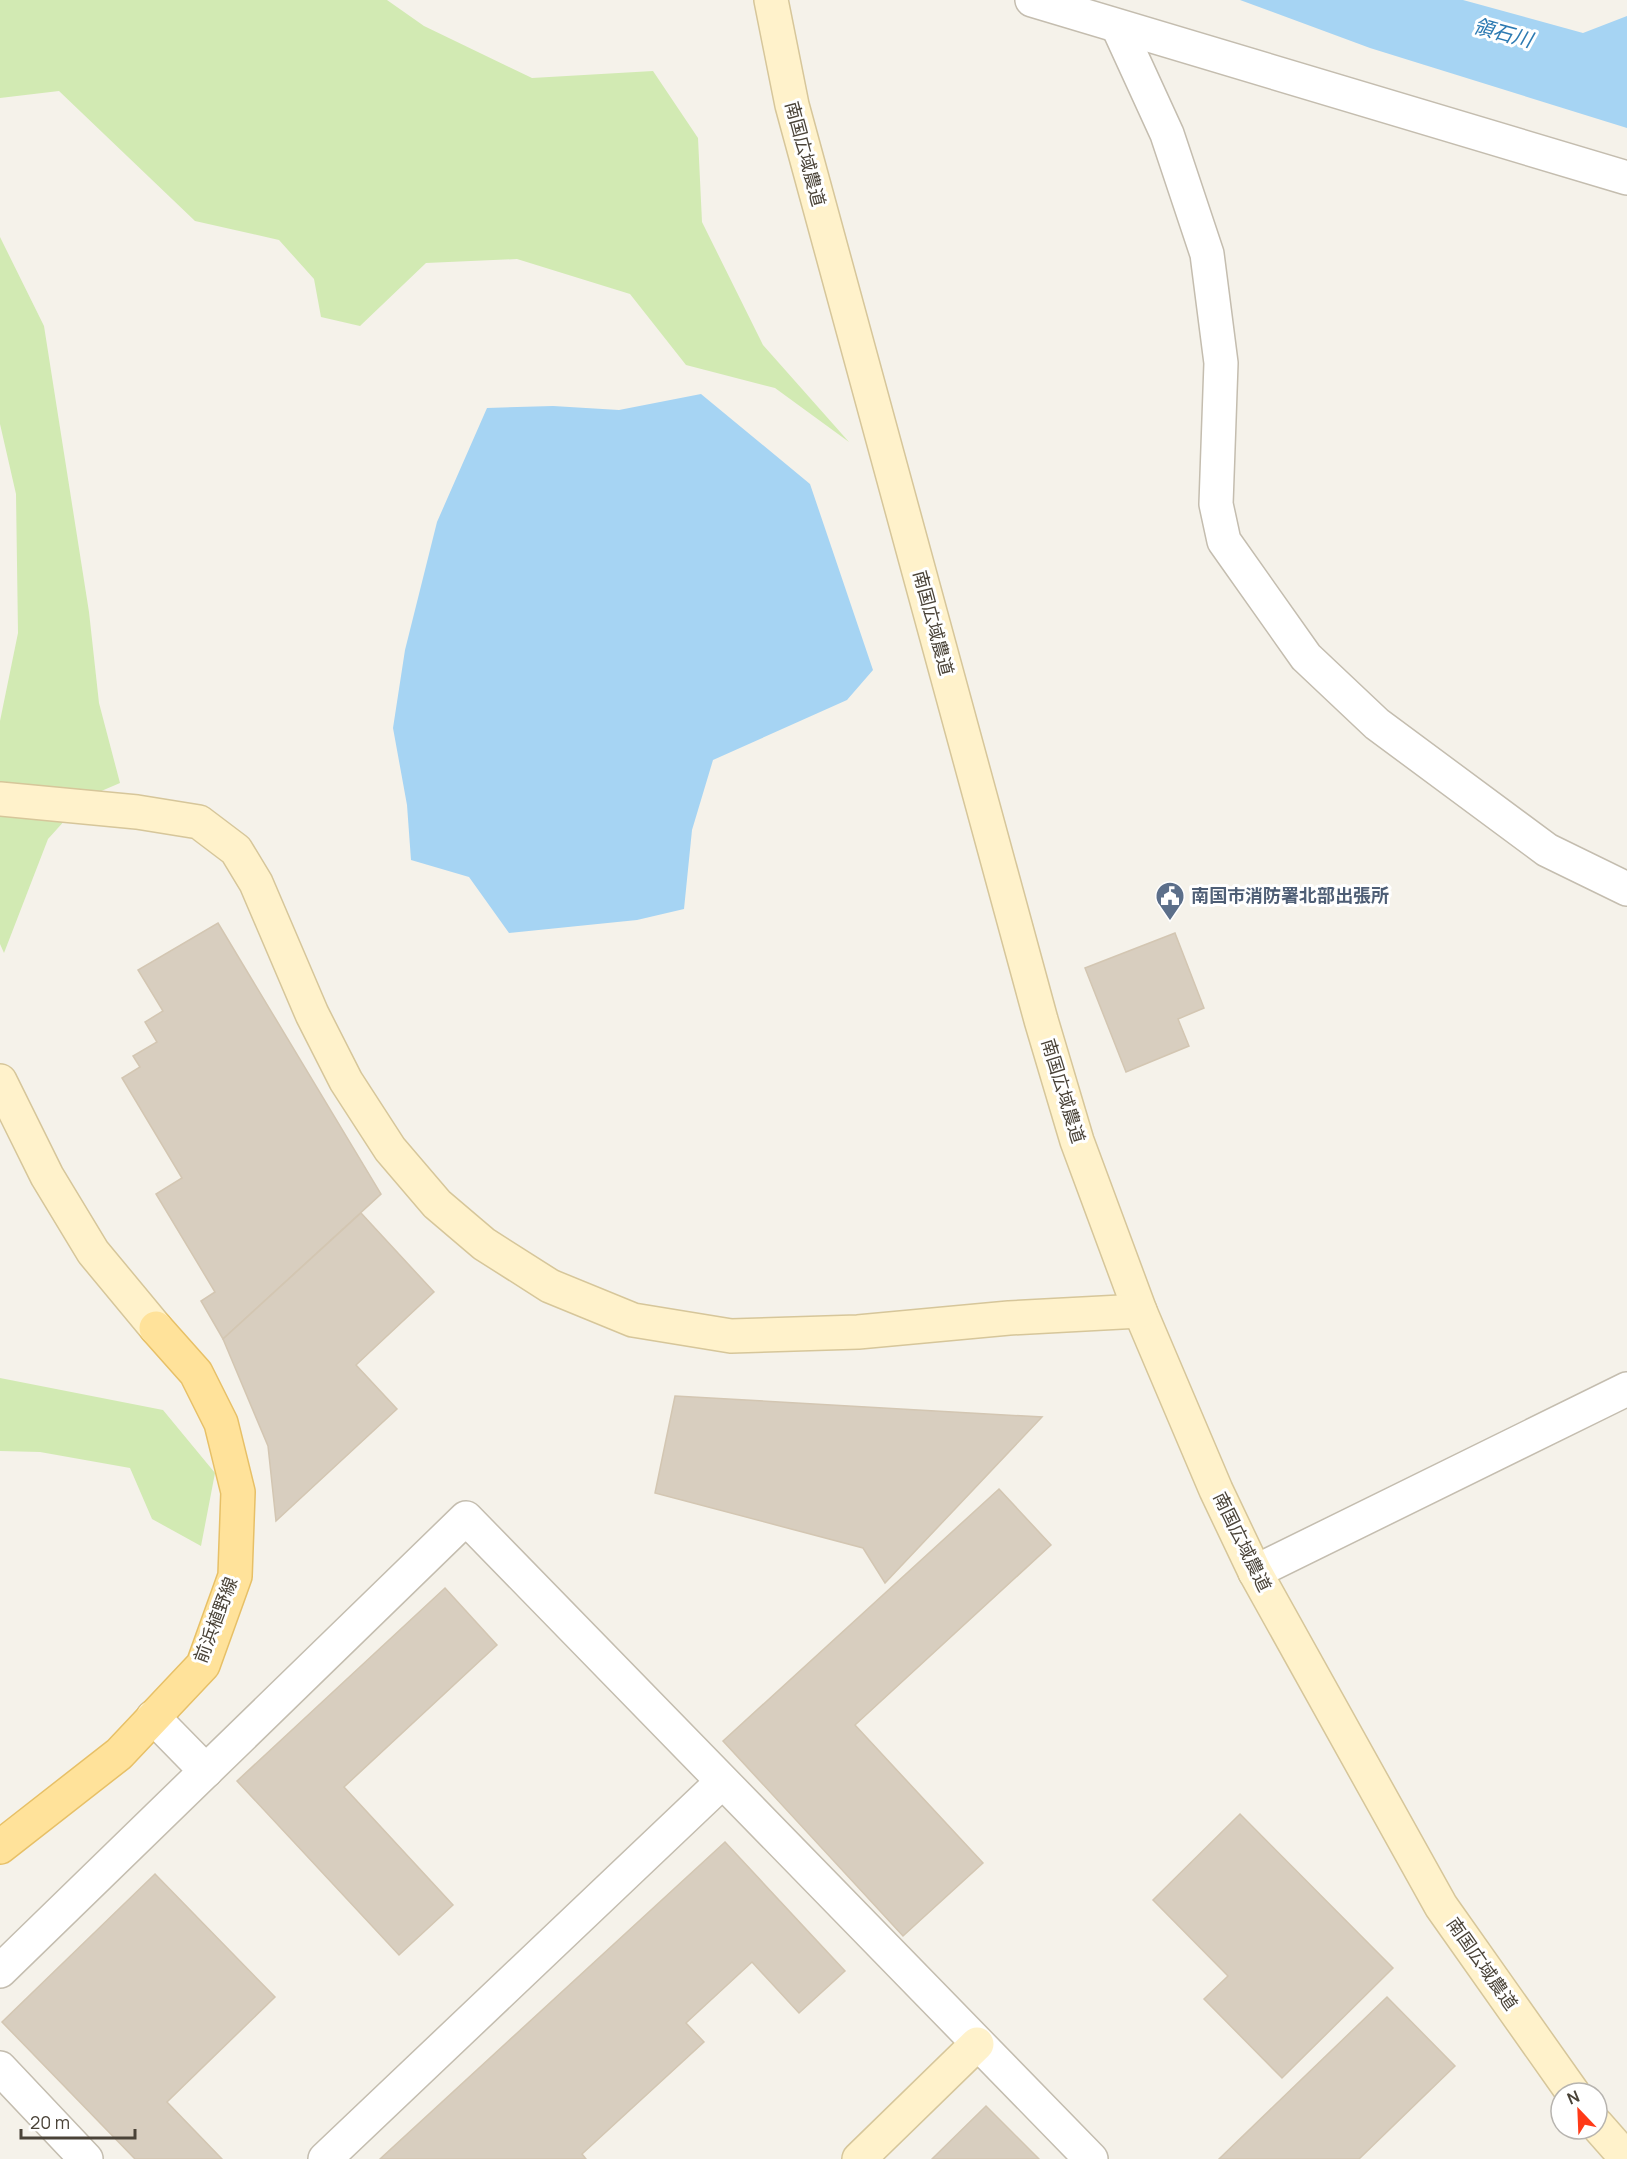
<svg xmlns="http://www.w3.org/2000/svg" width="1627" height="2159" viewBox="0 0 1627 2159" font-family="Manrope,'Noto Sans JP',sans-serif">
<style>
.green{fill:#d2eab3}
.water{fill:#a6d4f3}
.building{fill:#d8cebf;stroke:#d3c6b2;stroke-width:1.5}
.lines{fill:none;stroke-linecap:round;stroke-linejoin:round}
.street-casing{stroke:#c4bdaf;stroke-width:36}
.secondary-casing{stroke:#d6c69a;stroke-width:36}
.primary-casing{stroke:#e7c067;stroke-width:36}
.street{stroke:#fff;stroke-width:33}
.secondary{stroke:#fff2cb;stroke-width:33}
.primary{stroke:#ffe29a;stroke-width:33}
.labels{text-anchor:middle;stroke-width:6;stroke-linejoin:round;paint-order:stroke}
.street-label{font-size:18px;fill:#4a4338;stroke:#fff}
.service-label{font-size:18px;font-weight:bold;fill:#4e5e75;stroke:#fff;text-anchor:start}
.water-label{font-size:20px;font-style:italic;fill:#2c7ab2;stroke:#fff}
</style>
<rect width="100%" height="100%" fill="#f5f2ea"/>
<g class="green">
<polygon points="0,0 387,0 424,26 532,78 653,71 698,138 702,222 763,345 849,442 775,388 686,365 630,294 517,259 426,263 360,326 321,317 314,279 279,240 195,221 59,91 0,98"/>
<polygon points="0,237 44,326 89,612 99,703 120,783 85,798 48,839 4,953 0,944 0,721 18,633 16,494 0,424"/>
<polygon points="0,1378 163,1410 215,1473 201,1546 152,1519 130,1468 40,1452 0,1451"/>
</g>
<g class="water">
<polygon points="1240,0 1463,0 1583,33 1627,16 1627,128 1370,48"/>
<polygon points="701,394 810,484 873,670 847,700 713,760 692,830 684,909 637,920 509,933 469,877 411,860 407,805 393,728 405,650 437,522 487,408 553,406 619,410"/>
</g>
<g class="building">
<polygon points="218,923 381,1194 223,1339 201,1301 215,1292 156,1194 182,1178 122,1078 140,1067 133,1056 157,1042 145,1022 163,1011 138,970"/>
<polygon points="1175,933 1204,1008 1178,1019 1189,1046 1126,1072 1085,968"/>
<polygon points="361,1213 434,1292 356,1365 397,1409 276,1521 268,1446 223,1339"/>
<polygon points="675,1396 1042,1417 885,1583 863,1548 655,1493"/>
<polygon points="999,1489 1051,1545 855,1725 983,1863 903,1936 723,1741"/>
<polygon points="445,1588 497,1645 344,1787 453,1905 399,1955 237,1781"/>
<polygon points="1240,1814 1393,1968 1282,2078 1204,1999 1228,1976 1153,1900"/>
<polygon points="725,1842 845,1971 799,2013 752,1962 686,2023 704,2042 582,2154 586,2159 380,2159"/>
<polygon points="155,1874 275,1997 167,2102 222,2159 135,2159 2,2022"/>
<polygon points="1387,1997 1455,2066 1359,2159 1219,2159"/>
<polygon points="986,2106 1039,2159 932,2159"/>
</g>
<g class="lines">
<g class="street-casing">
<g id="street">
<polyline points="1032,0 1627,178"/>
<polyline points="1118,27 1167,134 1207,254 1221,363 1216,504 1224,541 1306,657 1377,724 1547,850 1627,889"/>
<polyline points="1255,1572 1627,1389"/>
<polyline points="153,1717 206,1771"/>
<polyline points="0,1971 466,1518 1091,2159"/>
<polyline points="0,2068 86,2159"/>
<polyline points="325,2159 722,1782"/>
</g>
</g>
<g class="secondary-casing">
<g id="secondary">
<polyline points="771,0 792,105 1041,1020 1077,1141 1140,1311 1216,1490 1255,1572 1441,1906 1573,2093"/>
<polyline points="0,799 137,812 199,822 236,850 256,883 312,1014 346,1081 390,1149 437,1204 484,1244 550,1286 633,1320 731,1336 858,1332 1009,1318 1140,1311"/>
<polyline points="0,1081 47,1176 93,1252 156,1328"/>
<polyline points="1597,2125 1627,2159"/>
<polyline points="859,2159 977,2044"/>
</g>
</g>
<g class="primary-casing">
<polyline id="primary" points="0,1847 119,1754 203,1665 235,1576 238,1492 221,1423 196,1373 156,1328"/>
</g>
<use href="#street" class="street"/>
<use href="#secondary" class="secondary"/>
<use href="#primary" class="primary"/>
</g>
<defs>
<g id="civic-pin" transform="scale(1.5)"><path d="M0 17L-7.5 6A9.5 9.5 0 1 1 7.5 6Z" fill="#5c6f8a" stroke="#fff"/><path d="M-.6-6.5H3V-4.5H.6V-3L4-1V1h2V6H-6V1h2V-1L-.6-3ZM-1.2 2.5V6h2.4V2.5Z" fill="#fff"/></g>
</defs>
<g fill-rule="evenodd">
<use href="#civic-pin" x="1170" y="896"/>
</g>
<g class="labels">
<g class="street-label">
<text transform="translate(805 154) rotate(75)" y="6">南国広域農道</text>
<text transform="translate(933 623) rotate(75)" y="6">南国広域農道</text>
<text transform="translate(1063 1091) rotate(73)" y="6">南国広域農道</text>
<text transform="translate(1242 1542) rotate(64)" y="6">南国広域農道</text>
<text transform="translate(216 1620) rotate(-69)" y="6">前浜植野線</text>
<text transform="translate(1482 1964) rotate(55)" y="6">南国広域農道</text>
</g>
<g class="service-label">
<text x="1191" y="902">南国市消防署北部出張所</text>
</g>
<g class="water-label">
<text transform="translate(1503 33) rotate(15)" y="7">領石川</text>
</g>
</g>
<g transform="translate(1579 2111) rotate(337)"><circle r="28" fill="#ffffff" stroke="#b7b4af" stroke-width="1.5"/>
<path d="M0-4.5L10 22L0 15L-10 22Z" fill="#ff3a18"/>
<text y="-9" font-size="16" font-weight="bold" text-anchor="middle" fill="#4a4338">N</text>
</g>
<path d="M21 2129v9h114v-9" fill="none" stroke="#4a4338" stroke-width="3"/>
<text x="30" y="2129" font-size="18" fill="#4a4338" stroke="#ffffff" stroke-width="4.5" paint-order="stroke">20 m</text>
</svg>
